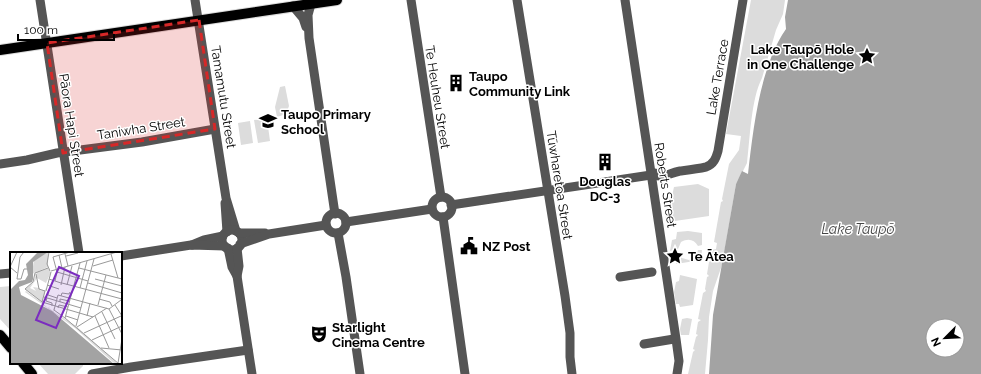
<svg xmlns="http://www.w3.org/2000/svg" width="981" height="374" viewBox="0 0 981 374" font-family="Raleway,sans-serif">
<style>
.green{fill:#dcdcdc}
.water{fill:#a3a3a3;fill-rule:evenodd}
.lines{fill:none;stroke-linecap:round;stroke-linejoin:round}
.major-casing{stroke:#dbdbdb;stroke-width:12}
.minor{stroke:#555;stroke-width:9}
.major{stroke:#000;stroke-width:10}
.marked{fill:#d62828;fill-opacity:0.2;stroke:#d62828;stroke-width:3;stroke-dasharray:8 5;stroke-linejoin:round}
.labels{text-anchor:middle;stroke-width:3;stroke-linejoin:round;paint-order:stroke}
.poi-label{font-size:13px;font-weight:bold;fill:#000;stroke:#fff;text-anchor:start}
.street-label{font-size:13px;fill:#000;stroke:#fff}
.water-label{font-size:14px;font-style:italic;fill:#444;stroke:#fff}
.inset-road{fill:none;stroke:#999;stroke-width:1}
.view{fill:#7b2cbf;fill-opacity:0.15;stroke:#7b2cbf;stroke-width:2}
.inset-edge{fill:none;stroke:#000;stroke-width:2}
</style>
<rect width="100%" height="100%" fill="#fff"/>
<g class="green">
<path d="M751,0H785L783,14L776,30L762,78C751,99 750,139 747,163L743,171L742,172L736,184L722,265L713,291L709,317L708,340L705,374H688L693,352L695,350L693,349L696,337L698,335L696,334L698,322L701,320L698,319L703,293L706,291L705,289L707,277L709,276L707,274L709,262L712,260L710,259L712,250L716,249L717,243L714,242L721,202L723,201L722,199L729,164L739,150L741,136L726,134Z"/>
<polygon points="285,86 289,106 286,114 277,117 275,107 280,87"/>
<polygon points="267,119 270,141 258,143 254,120"/>
<polygon points="250,121 253,143 241,145 238,123"/>
<polygon points="698,184 709,189 709,216 668,222 665,221 669,197 672,196 674,187"/>
<path d="M688,231L702,233V245L698,246C694,239 688,238 681,242L678,249L670,251L672,240L676,239L677,232Z"/>
<polygon points="698,250 702,250 701,260 676,264 676,261 672,261 671,254 679,253 682,258 689,260 696,256"/>
<polygon points="680,275 697,279 693,305 680,307 679,304 676,304 674,292 676,282 679,281"/>
<polygon points="11,286 11,331 0,319 0,287"/>
<polygon points="687,318 692,319 689,335 681,335 680,329 682,319"/>
<polygon points="38,363 83,363 83,366 75,374 48,374"/>
</g>
<path class="water" d="M788,0H981V374H709L713,315L736,184L742,171L748,174C753,130 760,66 786,29L785,17ZM933,326H957V350H933Z"/>
<g class="lines">
<g class="major-casing">
<g id="major">
<polyline points="0,50 337,0"/>
<polyline points="0,335 11,348"/>
<polyline points="23,363 32,374"/>
</g>
</g>
<g class="minor">
<polyline points="40,0 79,253"/>
<polyline points="195,0 226,198 236,231"/>
<polyline points="411,0 441,197"/>
<polyline points="517,0 565,296 570,333 570,357 572,374"/>
<polyline points="625,0 676,339 679,361 677,374"/>
<polyline points="311,4 308,15 309,38 335,214"/>
<polyline points="293,6 303,18 306,27"/>
<polyline points="0,164 27,160 57,153 142,142 215,129"/>
<path d="M651,175C667,178 666,174 680,171C688,170 697,169 706,167C714,164 716,158 718,151L743,0"/>
<circle cx="442" cy="207" r="10"/>
<polyline points="225,203 227,232"/>
<polyline points="451,205 651,175 655,173"/>
<circle cx="336" cy="223" r="10"/>
<polyline points="443,217 465,374"/>
<polyline points="346,222 432,209"/>
<circle cx="232" cy="240" r="10"/>
<polyline points="239,233 265,233"/>
<polyline points="338,233 346,277 360,374"/>
<polyline points="240,244 269,234 326,225"/>
<polyline points="192,245 204,240 223,236"/>
<polyline points="228,248 232,267 237,276"/>
<polyline points="237,248 239,266 237,276 252,374"/>
<polyline points="121,256 191,245 225,246"/>
<polyline points="0,274 11,273"/>
<polyline points="620,277 652,272"/>
<polyline points="644,344 674,339"/>
<polyline points="92,374 131,367 248,350"/>
</g>
<use href="#major" class="major"/>
</g>
<path class="marked" d="M199,20L215,129L63,153L47,43Z"/>
<defs>
<g id="sight-bare" transform="scale(1.38)"><path d="M0-6L1.8-2.2L6-1.7L2.9 1.2L3.7 5.4L0 3.3L-3.7 5.4L-2.9 1.2L-6-1.7L-1.8-2.2Z" fill="#000" stroke="#fff" stroke-width="2.5" paint-order="stroke"/></g>
<g id="building-bare" transform="scale(1.38)"><path d="M-4-6H4V6H1V3H-1V6H-4ZM-2.5-4.3h1.7v1.8h-1.7ZM.8-4.3h1.7v1.8H.8ZM-2.5-1h1.7V.8h-1.7ZM.8-1h1.7V.8H.8Z" fill="#000" stroke="#fff" stroke-width="2.5" paint-order="stroke"/></g>
<g id="school-bare" transform="scale(1.38)"><path d="M0-5L7-2L0 1L-7-2ZM-4 1L0 2.5L4 1V4Q0 6-4 4Z" fill="#000" stroke="#fff" stroke-width="2.5" paint-order="stroke"/></g>
<g id="civic-bare" transform="scale(1.38)"><path d="M-.6-6.5H3V-4.5H.6V-3L4-1V1h2V6H-6V1h2V-1L-.6-3ZM-1.2 2.5V6h2.4V2.5Z" fill="#000" stroke="#fff" stroke-width="2.5" paint-order="stroke"/></g>
<g id="theatre-bare" transform="scale(1.38)"><path d="M-5-5.5Q0-4 5-5.5V0Q5 5 0 6Q-5 5-5 0ZM-3.3-2.5H-1v1.5H-3.3ZM1-2.5H3.3v1.5H1ZM-2.8 1Q0 5.5 2.8 1Z" fill="#000" stroke="#fff" stroke-width="2.5" paint-order="stroke"/></g>
</defs>
<g fill-rule="evenodd">
<use href="#sight-bare" x="867" y="56"/>
<use href="#building-bare" x="456" y="83"/>
<use href="#school-bare" x="268" y="121"/>
<use href="#building-bare" x="605" y="162"/>
<use href="#civic-bare" x="469" y="246"/>
<use href="#sight-bare" x="675" y="256"/>
<use href="#theatre-bare" x="319" y="334"/>
</g>
<g class="labels">
<g class="poi-label">
<text x="854" y="54" text-anchor="end">Lake Taupō Hole<tspan x="854" dy="15">in One Challenge</tspan></text>
<text x="469" y="81">Taupo<tspan x="469" dy="15">Community Link</tspan></text>
<text x="281" y="119">Taupo Primary<tspan x="281" dy="15">School</tspan></text>
<text x="605" y="186" text-anchor="middle">Douglas<tspan x="605" dy="15">DC-3</tspan></text>
<text x="482" y="251">NZ Post</text>
<text x="688" y="261">Te Ātea</text>
<text x="332" y="332">Starlight<tspan x="332" dy="15">Cinema Centre</tspan></text>
</g>
<g class="street-label">
<text transform="translate(717 77) rotate(-80)" y="5">Lake Terrace</text>
<text transform="translate(224 97) rotate(81)" y="5">Tamamutu Street</text>
<text transform="translate(438 97) rotate(81)" y="5">Te Heuheu Street</text>
<text transform="translate(72 125) rotate(81)" y="5">Pāora Hapi Street</text>
<text transform="translate(141 128) rotate(-9)" y="5">Taniwha Street</text>
<text transform="translate(560 185) rotate(81)" y="5">Tūwharetoa Street</text>
<text transform="translate(666 185) rotate(81)" y="5">Roberts Street</text>
</g>
<g class="water-label">
<text x="858" y="234">Lake Taupō</text>
</g>
</g>
<g transform="translate(10 252)">
<rect width="112" height="112" fill="#fff"/>
<path d="M38,0V15L22,22L24,7ZM38,16L41,20L36,31L27,26L20,36L26,39L23,35L29,36L32,40L31,38H35L37,34L32,51L38,56L40,54L39,56L43,59V55L44,60L66,74L108,112H105L65,76L15,40L16,39L31,50H32L15,37L23,31L27,20Z" fill="#dcdcdc"/>
<path d="M28,0H38L23,10V27L22,30L9,35L11,43L42,59L104,112H0V38L9,29L15,28L18,23L16,12Z" fill="#a3a3a3"/>
<path class="inset-road" d="M14,0L10,5L7,27H11L14,17H17M39,0L37,12L40,19M55,2L58,14M101,2L108,26M49,3L52,16M56,4L68,1M70,11L55,66L109,112M83,14L103,8M69,16L112,27M41,19L107,0M47,20L78,29M7,21L0,15L7,0M26,22L29,37L35,39L32,50M39,27L51,31M85,27L112,34M45,29L47,20L43,5L60,0M52,31L112,47M78,31L112,41M37,33L49,37M51,33L55,15M57,33L62,14M70,36L77,9M36,39L41,20M38,40V43L47,46M48,43L99,57M48,43L44,58L55,66M51,44L52,41L59,42L60,40M34,45L71,56M37,46L36,49L42,51V54M89,47L100,50L102,54M32,50L15,37L23,30L25,21L38,16M32,50L83,65M50,50V47L59,49M88,53L96,23M105,53L112,64M48,56L49,53L58,55M99,57L112,82M99,57L111,48M92,60L105,87M56,64L68,68M77,64L80,51M85,64L99,96M66,74L84,7M67,75L97,56M74,81L111,64M82,88L112,74M91,96L112,98M108,111L112,87"/>
<path class="view" d="M49,15L69,24L46,76L26,68Z"/>
<rect width="112" height="112" class="inset-edge"/>
</g>
<g transform="translate(945 338) rotate(246)"><circle r="19" fill="#ffffff" stroke="#999999"/>
<path d="M0-3L7 15L0 10L-7 15Z" fill="#000000"/>
<text y="-6" font-size="11" font-weight="bold" text-anchor="middle" fill="#000000">N</text>
</g>
<path d="M18 34v6h96v-6" fill="none" stroke="#000000" stroke-width="2"/>
<text x="24" y="34" font-size="12" fill="#000000" stroke="#ffffff" stroke-width="3" paint-order="stroke">100 m</text>
</svg>
